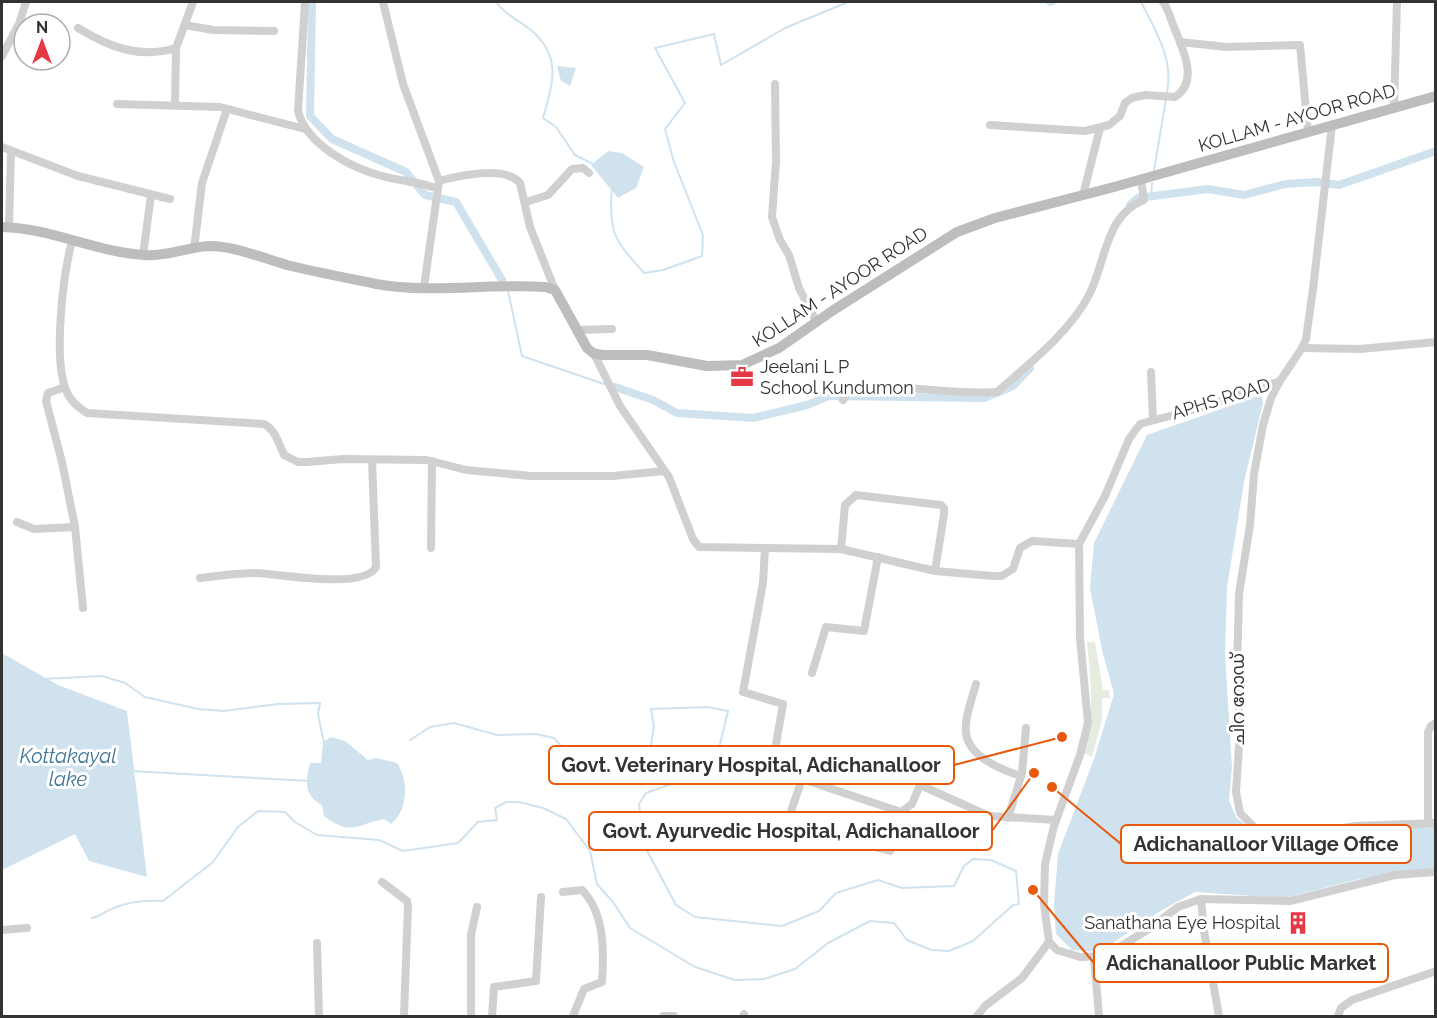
<svg xmlns="http://www.w3.org/2000/svg" width="1437" height="1018" viewBox="0 0 1437 1018" font-family="Raleway,'Noto Sans Malayalam',sans-serif">
<style>
.green{fill:#e6ecdf}
.water{fill:#cfe2ee}
.lines{fill:none;stroke-linecap:round;stroke-linejoin:round}
.stream{stroke:#cfe2ee;stroke-width:2}
.canal{stroke:#cfe2ee;stroke-width:8}
.minor{stroke:#d0d0d0;stroke-width:8}
.secondary{stroke:#bdbdbd;stroke-width:10}
.labels{text-anchor:middle;stroke-width:6;stroke-linejoin:round;paint-order:stroke}
.street-label{font-size:18px;fill:#333;stroke:#fff}
.poi-label{font-size:18px;fill:#333;stroke:#fff;text-anchor:start}
.water-label{font-size:20px;font-style:italic;fill:#3f7597;stroke:#fff}
.leader{fill:none;stroke:#e8590c;stroke-width:2}
.callout-dot{fill:#e8590c;stroke:#fff;stroke-width:2}
.callout{fill:#fff;stroke:#e8590c;stroke-width:2}
.callout-label{font-size:20px;text-anchor:middle;font-weight:bold;fill:#333}
</style>
<rect width="100%" height="100%" fill="#fff"/>
<path class="green" d="M1087,642H1095L1103,690H1109L1110,698H1102V720L1092,757L1084,753C1095,715 1091,682 1087,642Z"/>
<g class="water">
<polygon points="557,66 576,68 570,86 561,81"/>
<polygon points="608,151 622,153 644,167 636,188 618,198 591,165"/>
<polygon points="1261,395 1263,403 1244,482 1227,587 1225,654 1232,767 1229,801 1236,817 1258,835 1276,844 1314,842 1338,831 1435,823 1435,868 1359,879 1284,898 1195,892 1157,913 1099,952 1072,950 1056,934 1054,904 1058,854 1094,759 1114,694 1102,650 1090,588 1094,543 1147,435"/>
<polygon points="2,653 58,685 127,711 147,877 89,861 75,834 2,870"/>
<path d="M331,737L345,741L368,760L376,758L397,763C409,781 408,810 391,824L384,819C356,824 352,837 324,816L322,805C304,796 305,781 310,763H321L323,742Z"/>
</g>
<g class="lines">
<g class="stream">
<path d="M496,2C505,15 520,21 532,31C563,58 552,85 543,118L556,127L575,155L595,165"/>
<polyline points="1046,2 1050,5 1057,2"/>
<path d="M1141,2C1156,31 1174,60 1167,93"/>
<polyline points="1154,170 1166,99"/>
<path d="M612,188C608,234 615,240 644,273L663,270L702,256L703,235L674,162L665,129L685,103L655,48L714,34L721,65L785,28L848,2"/>
<polyline points="1151,197 1152,183"/>
<polyline points="508,291 522,356 604,384"/>
<polyline points="43,679 102,676 125,683 145,697 198,709 224,711 278,704 320,703 318,714 324,743"/>
<polyline points="132,771 309,781"/>
<path d="M92,918C101,916 105,911 114,908C130,901 146,900 163,901L213,862L238,827L258,811L285,812L295,822L317,835L379,840L403,851L458,843L478,822L497,820L495,808L506,802H519L543,808L566,819L590,851L597,884L613,902L630,928L695,967L735,980L764,979L795,969L828,943L870,921L894,923L907,940L931,950L949,951L973,941L1013,905L1019,904L1016,871L991,860L973,859L964,866L954,886L902,888L878,880L836,893L819,911L782,926L695,917L676,905L644,845L639,804L646,793L714,769L728,711L708,707L651,709L654,727L649,756C633,769 590,753 567,753L554,738L536,734L497,735L454,723L430,727L410,740"/>
</g>
<g class="canal">
<polyline points="312,2 310,116 332,139 406,172 425,195 456,202 502,280"/>
<polyline points="1130,205 1138,198 1208,189 1244,195 1285,184 1316,182 1339,185 1436,151"/>
<polyline points="615,387 653,400 677,413 753,418 807,405 828,396 984,398 1013,386 1030,368"/>
</g>
<g class="minor">
<path d="M305,2L298,111C306,144 351,168 382,176C400,181 419,182 436,188"/>
<polyline points="383,2 403,84 439,181"/>
<polyline points="185,25 213,30 274,31"/>
<path d="M78,28C109,47 139,59 176,48L193,2"/>
<polyline points="1180,42 1227,47 1300,45 1308,132"/>
<polyline points="2,56 19,24 26,2"/>
<polyline points="775,84 776,161 772,217 780,240 789,255 799,288 817,323"/>
<polyline points="117,104 220,107 305,129"/>
<polyline points="175,104 176,48"/>
<polyline points="1394,108 1397,2"/>
<path d="M990,125L1085,131L1109,125L1120,116L1125,103L1132,98L1145,95L1175,97C1200,81 1182,48 1174,27C1170,18 1169,10 1163,2"/>
<polyline points="2,147 78,176 170,199"/>
<polyline points="1083,195 1100,128"/>
<polyline points="526,202 548,195 572,169 583,168 589,173"/>
<polyline points="9,227 11,152"/>
<path d="M72,241C63,275 53,358 66,390C70,401 78,407 87,413L264,424C275,429 279,444 284,455L298,462H307L343,459L427,460L466,470L531,476H613L664,471"/>
<polyline points="194,249 202,183 227,109"/>
<polyline points="143,255 151,195"/>
<path d="M424,287L439,181C458,176 505,165 520,183L530,227L555,290"/>
<polyline points="577,330 612,329"/>
<polyline points="1302,348 1360,349 1436,342"/>
<polyline points="594,354 620,406 669,477 693,539 699,547 841,549 935,571 993,576 1002,576 1013,569 1020,548 1032,541 1079,544 1080,638 1088,723 1080,755 1054,826 1045,864 1044,904 1049,942 1057,950 1080,957 1105,956 1149,929 1178,907 1201,899 1290,901 1395,875 1436,872"/>
<polyline points="1151,372 1153,420"/>
<polyline points="1280,381 1271,398 1263,425 1254,474 1250,525 1239,594 1237,671 1240,729 1236,792 1240,813 1264,837 1289,842 1311,840 1333,830 1355,826 1436,823"/>
<polyline points="65,387 48,393 46,401 62,462 75,527 83,608"/>
<path d="M843,400L851,388C900,383 948,395 997,392C1029,364 1069,333 1089,295C1106,262 1105,215 1144,200L1141,180"/>
<polyline points="17,522 34,529 75,527"/>
<polyline points="1079,544 1105,496 1129,439 1140,424 1203,407 1280,381 1302,348 1306,339 1313,289 1332,125"/>
<polyline points="431,548 432,461"/>
<polyline points="765,548 763,583 743,692 783,704 775,750 802,779"/>
<polyline points="841,549 845,505 856,495 941,505 944,508 944,514 935,571"/>
<path d="M200,578C219,576 237,573 256,573C279,574 364,590 376,567L372,460"/>
<polyline points="812,673 826,627 864,631 878,557"/>
<path d="M976,684C972,699 964,719 966,734C970,757 1002,770 1021,776"/>
<polyline points="651,815 787,823 802,779 901,812 912,804 920,785 989,816 1056,820"/>
<polyline points="1008,818 1022,773 1026,728"/>
<polyline points="787,823 890,851 901,812"/>
<polyline points="1428,823 1428,732 1431,726 1436,723"/>
<polyline points="382,882 407,901 408,906 404,1016"/>
<path d="M563,892L582,890C605,913 604,952 602,982L584,989L573,1016"/>
<polyline points="1201,899 1204,931 1219,1016"/>
<polyline points="2,930 27,928"/>
<polyline points="317,943 319,1016"/>
<polyline points="1094,958 1099,1016"/>
<polyline points="471,1016 471,935 477,907"/>
<polyline points="492,1016 494,987 536,981 541,897"/>
<polyline points="663,1016 674,1016"/>
<polyline points="743,1016 744,1014"/>
<polyline points="977,1016 985,1006 1022,978 1049,942"/>
<polyline points="1338,1016 1341,1008 1352,1000 1436,971"/>
</g>
<path class="secondary" d="M2,227C50,228 96,252 144,255C168,257 189,246 212,246C237,247 263,258 287,265C316,272 347,278 376,284C432,294 489,283 545,287L555,290L587,348L593,353L602,355H647L707,366L742,365L779,348L832,311L957,232L995,218L1114,187L1436,96"/>
</g>
<defs>
<g id="office-bare" transform="scale(1.8)"><path d="M-6-3h4V-5.5h4V-3h4V5H-6ZM-1-4.5V-3h2v-1.5ZM-6 0V1H6V0Z" fill="#e63946" stroke="#fff" stroke-width="2.5" paint-order="stroke"/></g>
<g id="building-bare" transform="scale(1.8)"><path d="M-4-6H4V6H1V3H-1V6H-4ZM-2.5-4.3h1.7v1.8h-1.7ZM.8-4.3h1.7v1.8H.8ZM-2.5-1h1.7V.8h-1.7ZM.8-1h1.7V.8H.8Z" fill="#e63946" stroke="#fff" stroke-width="2.5" paint-order="stroke"/></g>
</defs>
<g fill-rule="evenodd">
<use href="#office-bare" x="742" y="377"/>
<use href="#building-bare" x="1298" y="923"/>
</g>
<g class="labels">
<g class="street-label">
<text transform="translate(1297 118) rotate(-16)" y="6">KOLLAM - AYOOR ROAD</text>
<text transform="translate(840 287) rotate(-33)" y="6">KOLLAM - AYOOR ROAD</text>
<text transform="translate(1221 399) rotate(-17)" y="6">APHS ROAD</text>
<text transform="translate(1238 699) rotate(-90)" y="6">ചിറ റോഡ്</text>
</g>
<g class="poi-label">
<text x="760" y="373">Jeelani L P<tspan x="760" dy="21">School Kundumon</tspan></text>
<text x="1280" y="929" text-anchor="end">Sanathana Eye Hospital</text>
</g>
<g class="water-label">
<text x="68" y="763">Kottakayal<tspan x="68" dy="23">lake</tspan></text>
</g>
</g>
<path class="leader" d="M1062 737L954 765M1034 773L992 831M1052 787L1121 844M1033 890L1094 963"/>
<g class="callout-dot">
<circle cx="1062" cy="737" r="6"/>
<circle cx="1034" cy="773" r="6"/>
<circle cx="1052" cy="787" r="6"/>
<circle cx="1033" cy="890" r="6"/>
</g>
<g class="callout">
<rect x="549" y="746" width="405" height="38" rx="6"/>
<rect x="589" y="812" width="403" height="38" rx="6"/>
<rect x="1121" y="825" width="290" height="38" rx="6"/>
<rect x="1094" y="944" width="294" height="38" rx="6"/>
</g>
<g class="callout-label">
<text x="751" y="772">Govt. Veterinary Hospital, Adichanalloor</text>
<text x="791" y="838">Govt. Ayurvedic Hospital, Adichanalloor</text>
<text x="1266" y="851">Adichanalloor Village Office</text>
<text x="1241" y="970">Adichanalloor Public Market</text>
</g>
<rect width="1437" height="1018" fill="none" stroke="#333333" stroke-width="6"/>
<g transform="translate(42 42)"><circle r="28" fill="#ffffff" stroke="#adadad" stroke-width="1.5"/>
<path d="M0-4.5L10 22L0 15L-10 22Z" fill="#e63946"/>
<text y="-9" font-size="16" font-weight="bold" text-anchor="middle" fill="#333333">N</text>
</g>
</svg>
